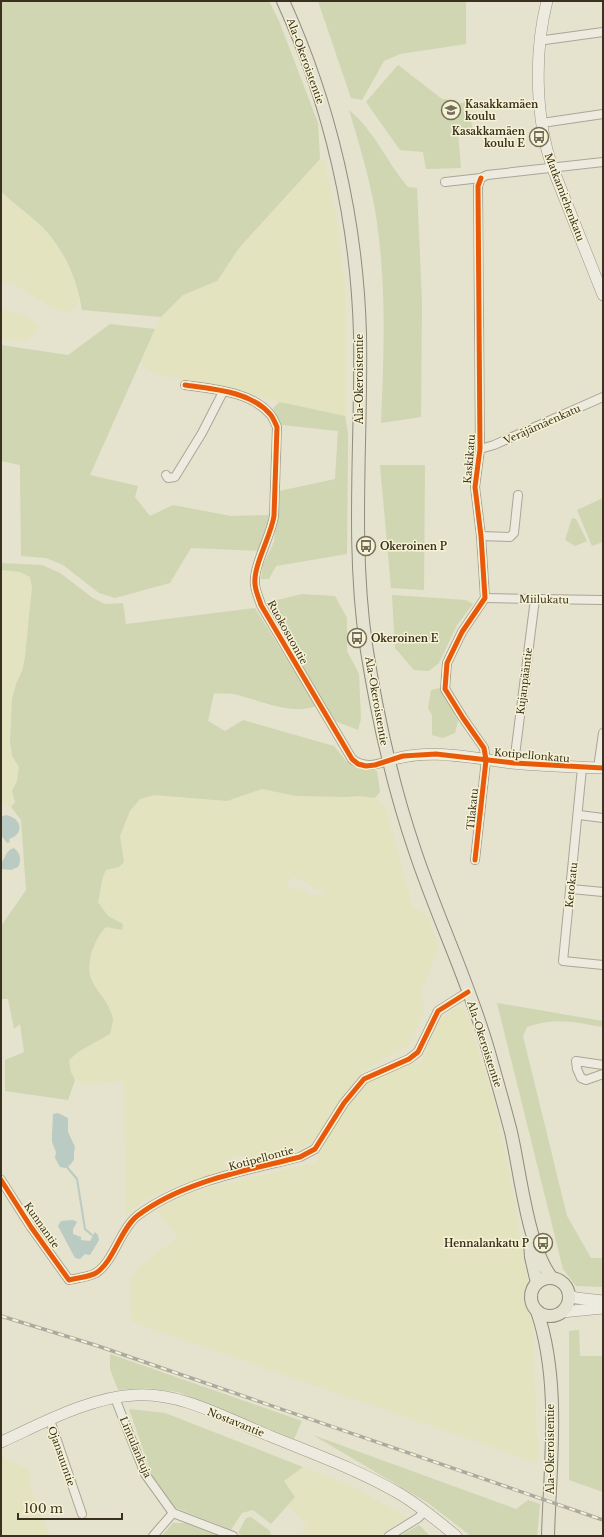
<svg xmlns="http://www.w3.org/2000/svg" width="604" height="1537" viewBox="0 0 604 1537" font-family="'Libre Baskerville',serif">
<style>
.farmland{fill:#e4e3bf;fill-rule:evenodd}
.green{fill:#cfd6b1}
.water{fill:#bacbc3}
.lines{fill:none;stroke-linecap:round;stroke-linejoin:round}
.stream{stroke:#bacbc3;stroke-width:2}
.street-casing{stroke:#aaa697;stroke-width:10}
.secondary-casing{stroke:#9a9687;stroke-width:12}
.primary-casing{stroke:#908c7e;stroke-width:14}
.street{stroke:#edebe0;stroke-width:8}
.secondary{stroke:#edebe0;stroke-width:11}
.primary{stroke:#e4e2d1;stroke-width:12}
.rail-casing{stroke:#acaaa0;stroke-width:3.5}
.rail{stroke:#f6f2d4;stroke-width:2;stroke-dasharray:6;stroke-linecap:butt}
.cycleway-casing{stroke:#f6f2d4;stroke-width:8}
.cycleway{stroke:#e8590c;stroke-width:5}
.labels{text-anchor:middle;stroke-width:3;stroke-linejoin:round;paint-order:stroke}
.street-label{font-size:10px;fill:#39301f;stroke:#f6f2d4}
.poi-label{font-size:10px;font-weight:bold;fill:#39301f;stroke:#f6f2d4;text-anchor:start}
</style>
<rect width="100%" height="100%" fill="#e5e2ce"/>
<g class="farmland">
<polygon points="320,159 325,162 338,225 345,285 345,416 280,402 242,391 156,374 146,368 140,360 161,317 183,295 217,281 239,248"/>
<polygon points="1,191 11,202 47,232 62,254 75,279 80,296 74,309 65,313 51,307 16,285 1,280"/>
<polygon points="1,309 27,317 38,325 35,335 25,341 1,339"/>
<polygon points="1,570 20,572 30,577 32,587 25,657 22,671 16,684 12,699 10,742 12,756 19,767 17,781 12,791 15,802 11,807 1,802"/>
<path d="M262,789L296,796L345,797L360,796L375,798L385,806L412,904L415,908L429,917L438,949L420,995L425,1010L408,1046L364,1070L332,1111L316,1138L303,1148L249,1166L244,1154L224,1161L227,1170L175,1186L142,1201L126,1215L124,1080L90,1085L75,1080L71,1072L69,1060L77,1052L110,1034L105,1003L91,980L88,964L99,934L106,927L121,930L123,924L108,916L98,902L102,888V876L106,870L119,867L124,862L120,836L130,811L140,799L154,795L227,801ZM293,876L323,892V895L312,896L300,889H289L287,884Z"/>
<polygon points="459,1007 465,1009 495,1103 514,1197 532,1311 538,1463 133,1322 130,1302 131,1280 137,1269 178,1237 157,1211 182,1197 210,1187 315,1163 330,1129 367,1083 411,1062 420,1066 436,1026 447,1012"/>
<polygon points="1,1456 30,1471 30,1489 42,1513 49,1536 1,1536"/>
<polygon points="303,1467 355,1488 406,1517 379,1536 301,1536 307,1526 288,1505 295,1497 284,1481"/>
</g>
<g class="green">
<path d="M1,1H269L279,21L318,123L320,159L239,248L217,281L183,295L161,317L82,310C78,282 66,254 47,232C34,217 15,206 1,191Z"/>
<polygon points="318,1 466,1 466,44 400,54 384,61 362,100 351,98"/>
<polygon points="398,65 442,99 454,100 457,104 466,102 474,133 458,135 461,168 426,169 423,152 400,150 366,102"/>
<path d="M349,110C374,130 387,163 408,187L417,188L422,303L421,417L381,423C384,353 387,280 375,210C369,176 359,143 349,110Z"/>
<polygon points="110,324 155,329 90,475 138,486 135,497 150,516 173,505 231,516 270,515 268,528 260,551 191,548 170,583 115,598 99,593 63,565 46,558 21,556 20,465 1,461 1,345 68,355"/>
<polygon points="280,402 345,416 348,433 347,554 276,566 269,579 261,579 263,565 274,542 279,491 335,479 338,431 282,425 273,408"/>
<polygon points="380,465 425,465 424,590 391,588"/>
<polygon points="603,498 603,542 592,546 577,510"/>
<polygon points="572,518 576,519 587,541 575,546 565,540"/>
<path d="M1,563L42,565L60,573L93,598L105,604L123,603L126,624L255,608L316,706C290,716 258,699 233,694C227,693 220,694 214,693L208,721L225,731L243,720L334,746L346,761L377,771L380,792L375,798L360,796L345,797L296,796L262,789L227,801L154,795L140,799L130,811L120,836L124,862L119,867L106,870C101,878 101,892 98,902L108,916L123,924L122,930L106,927C99,934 96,941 92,951C81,988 106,989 113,1019C113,1023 111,1030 110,1034L78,1052L69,1060L71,1072L75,1080L68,1100L5,1091V1060L24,1052L20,1024L14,1029L8,999H1V926L26,890L21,820L11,807L15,802L12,791L17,781L19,767L12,756L10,742L12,699L16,684L22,671L25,657L32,587L30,577L20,572L1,570Z"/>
<polygon points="302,594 335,596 347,618 347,651 359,674 361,719 358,730 335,721 326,710 273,611 273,601"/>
<polygon points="392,595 466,600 473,604 457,625 439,663 429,671 414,670 395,648"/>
<polygon points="440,688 458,721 455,733 443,738 432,735 432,715 428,708 431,690"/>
<path d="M497,1003L603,1021V1027C573,1022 557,1017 527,1027L523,1036L567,1216L591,1258H603V1287L576,1286L563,1269Z"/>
<polygon points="579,1330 580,1356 603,1356 603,1492 569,1480 569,1331"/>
<polygon points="110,1354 302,1421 294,1439 178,1392 146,1388 118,1390 110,1369"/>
<polygon points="129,1409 165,1413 303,1467 284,1481 295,1497 271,1524 253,1510 242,1513 231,1530 174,1507 154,1481"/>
<polygon points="313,1435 516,1509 528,1500 540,1504 537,1536 471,1536 428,1503"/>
<polygon points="251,1517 270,1531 271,1536 244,1536 238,1533 246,1518"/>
<polygon points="173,1523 189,1523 220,1536 162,1536"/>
<polygon points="419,1525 430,1536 400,1536"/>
</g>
<g class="water">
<path d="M6,815C22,818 25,834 9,839L10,842L7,843L1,835V817Z"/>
<path d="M14,848C20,853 22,860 18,867L11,870L1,869V863C6,857 6,850 14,848Z"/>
<polygon points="58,1113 68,1118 68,1132 75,1147 74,1153 74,1160 69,1166 65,1168 60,1167 55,1158 56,1152 52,1142 52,1135 53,1114"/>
<polygon points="73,1220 77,1222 73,1229 73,1234 81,1237 81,1240 90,1241 95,1232 98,1235 99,1240 90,1255 85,1254 80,1259 75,1258 58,1226 61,1221"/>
</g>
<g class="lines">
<polyline class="stream" points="67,1167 77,1179 85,1229 92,1235"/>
<g class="street-casing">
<g id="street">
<polyline points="540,39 545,40 603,32"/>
<polyline points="542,123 603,114"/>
<polyline points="445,182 481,178 487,175 603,162"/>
<path d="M185,385C212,389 250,391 270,414C273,417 275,423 277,427L274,516C271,536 253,566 255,584C255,590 259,598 261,605L352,759C364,768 375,765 388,761"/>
<polyline points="480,449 494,445 603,397"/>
<polyline points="166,475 168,478 175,477 202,433 223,392"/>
<polyline points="481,536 510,537 514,533 518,495"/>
<polyline points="485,598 603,600"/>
<polyline points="514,763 535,599"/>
<polyline points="582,768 563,961 603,965"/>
<polyline points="598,768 603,733"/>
<polyline points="579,815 603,818"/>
<polyline points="475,860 486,760 484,748 463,718 445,689 447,663 462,632 485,598 481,536 475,487 480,449 478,186 481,178"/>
<polyline points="571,889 603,892"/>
<polyline points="603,1065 576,1061 577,1069 581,1078 586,1080 603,1074"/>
<path d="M1,1180L31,1227L69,1280C77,1278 89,1277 96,1273C114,1261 120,1230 137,1216C183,1181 245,1171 300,1157L315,1149L344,1103L364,1079L409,1059L418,1052L438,1011L468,992"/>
<polyline points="115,1398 145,1474 173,1513"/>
<polyline points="50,1420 82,1514"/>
<polyline points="153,1536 173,1513 233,1536"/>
<polyline points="389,1536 418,1518 425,1511"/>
</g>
</g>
<g class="secondary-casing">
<g id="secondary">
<path d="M547,1C534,52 535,119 553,169L603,295"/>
<path d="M388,761C428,747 470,758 512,763C542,766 573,767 603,768"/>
<polyline points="569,1295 576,1298 603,1301"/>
<polyline points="562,1312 603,1308"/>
<path d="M1,1442C41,1424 90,1397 135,1395C182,1392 227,1419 270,1436C314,1454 359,1470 400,1494C420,1506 438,1521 456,1536"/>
</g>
</g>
<g class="primary-casing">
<g id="primary">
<path d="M283,1C330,104 357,220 360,334C362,438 351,542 366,645C377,715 392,784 415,851C437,917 469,983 488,1049C496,1077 504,1105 511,1132C520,1171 528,1249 552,1278"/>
<polyline points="530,1242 531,1257 537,1283"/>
<circle cx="550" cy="1297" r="19"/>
<path d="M537,1311C561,1382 550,1462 548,1536"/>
</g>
</g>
<use href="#street" class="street"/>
<use href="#secondary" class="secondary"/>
<use href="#primary" class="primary"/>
<g class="rail-casing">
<polyline id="rail" points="1,1316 98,1346 603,1520"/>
</g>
<use href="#rail" class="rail"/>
<g class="cycleway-casing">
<g id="cycleway">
<path d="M185,385C212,389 250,391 270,414C273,417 275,423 277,427L274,516C271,536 253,566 255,584C255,590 259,598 261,605L352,759L358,764L366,766L375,765L403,756L436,754L514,763L603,768"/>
<polyline points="475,860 486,760 484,748 463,718 445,689 447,663 462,632 485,598 481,536 475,487 480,449 478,186 481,178"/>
<path d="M1,1180L31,1227L69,1280C77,1278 89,1277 96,1273C114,1261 120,1230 137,1216C183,1181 245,1171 300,1157L315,1149L344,1103L364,1079L409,1059L418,1052L438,1011L468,992"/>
</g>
</g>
<use href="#cycleway" class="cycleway"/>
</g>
<defs>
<g id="school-ring" transform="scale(1)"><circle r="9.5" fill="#f6f2d4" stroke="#756e5c" stroke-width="1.5"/><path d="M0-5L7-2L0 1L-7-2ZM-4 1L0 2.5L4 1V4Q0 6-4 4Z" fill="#756e5c"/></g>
<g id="bus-ring" transform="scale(1)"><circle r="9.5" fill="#f6f2d4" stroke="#756e5c" stroke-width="1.5"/><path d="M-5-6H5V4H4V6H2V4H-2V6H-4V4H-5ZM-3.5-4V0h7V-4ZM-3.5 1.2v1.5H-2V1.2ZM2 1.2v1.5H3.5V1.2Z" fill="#756e5c"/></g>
</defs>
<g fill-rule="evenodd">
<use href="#school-ring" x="451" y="110"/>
<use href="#bus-ring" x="539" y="137"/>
<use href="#bus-ring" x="366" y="546"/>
<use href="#bus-ring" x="357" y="638"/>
<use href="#bus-ring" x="543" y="1243"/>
</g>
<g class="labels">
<g class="street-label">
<text transform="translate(306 61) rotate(70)" y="4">Ala-Okeroistentie</text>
<text transform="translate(565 197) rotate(69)" y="4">Matkamiehenkatu</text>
<text transform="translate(359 379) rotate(-90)" y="4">Ala-Okeroistentie</text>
<text transform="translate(542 424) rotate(-24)" y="4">Veräjämäenkatu</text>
<text transform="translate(469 459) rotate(-85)" y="4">Kaskikatu</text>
<text transform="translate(544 599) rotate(1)" y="4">Miilukatu</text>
<text transform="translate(288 632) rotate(61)" y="4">Ruokosuontie</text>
<text transform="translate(524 681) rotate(-83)" y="4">Kujanpääntie</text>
<text transform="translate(377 701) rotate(80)" y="4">Ala-Okeroistentie</text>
<text transform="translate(532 755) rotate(5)" y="4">Kotipellonkatu</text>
<text transform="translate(472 809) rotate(-84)" y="4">Tilakatu</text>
<text transform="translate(571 885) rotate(-84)" y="4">Ketokatu</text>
<text transform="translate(485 1044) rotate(72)" y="4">Ala-Okeroistentie</text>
<text transform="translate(261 1158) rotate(-15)" y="4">Kotipellontie</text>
<text transform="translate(42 1225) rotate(55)" y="4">Kunnantie</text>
<text transform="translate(236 1422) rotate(22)" y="4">Nostavantie</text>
<text transform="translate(136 1447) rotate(67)" y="4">Lintulankuja</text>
<text transform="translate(550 1449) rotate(-90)" y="4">Ala-Okeroistentie</text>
<text transform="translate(62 1456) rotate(71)" y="4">Ojansuuntie</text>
</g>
<g class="poi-label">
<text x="465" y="108">Kasakkamäen<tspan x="465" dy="12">koulu</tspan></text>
<text x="525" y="135" text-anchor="end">Kasakkamäen<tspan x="525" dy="12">koulu E</tspan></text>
<text x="380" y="550">Okeroinen P</text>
<text x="371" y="642">Okeroinen E</text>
<text x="529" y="1247" text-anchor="end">Hennalankatu P</text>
</g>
</g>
<rect width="604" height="1537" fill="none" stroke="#39301f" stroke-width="4"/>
<path d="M18 1513v6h104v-6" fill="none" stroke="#39301f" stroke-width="2"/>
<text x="24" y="1513" font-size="12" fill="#39301f" stroke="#f6f2d4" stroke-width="3" paint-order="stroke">100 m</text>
</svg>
